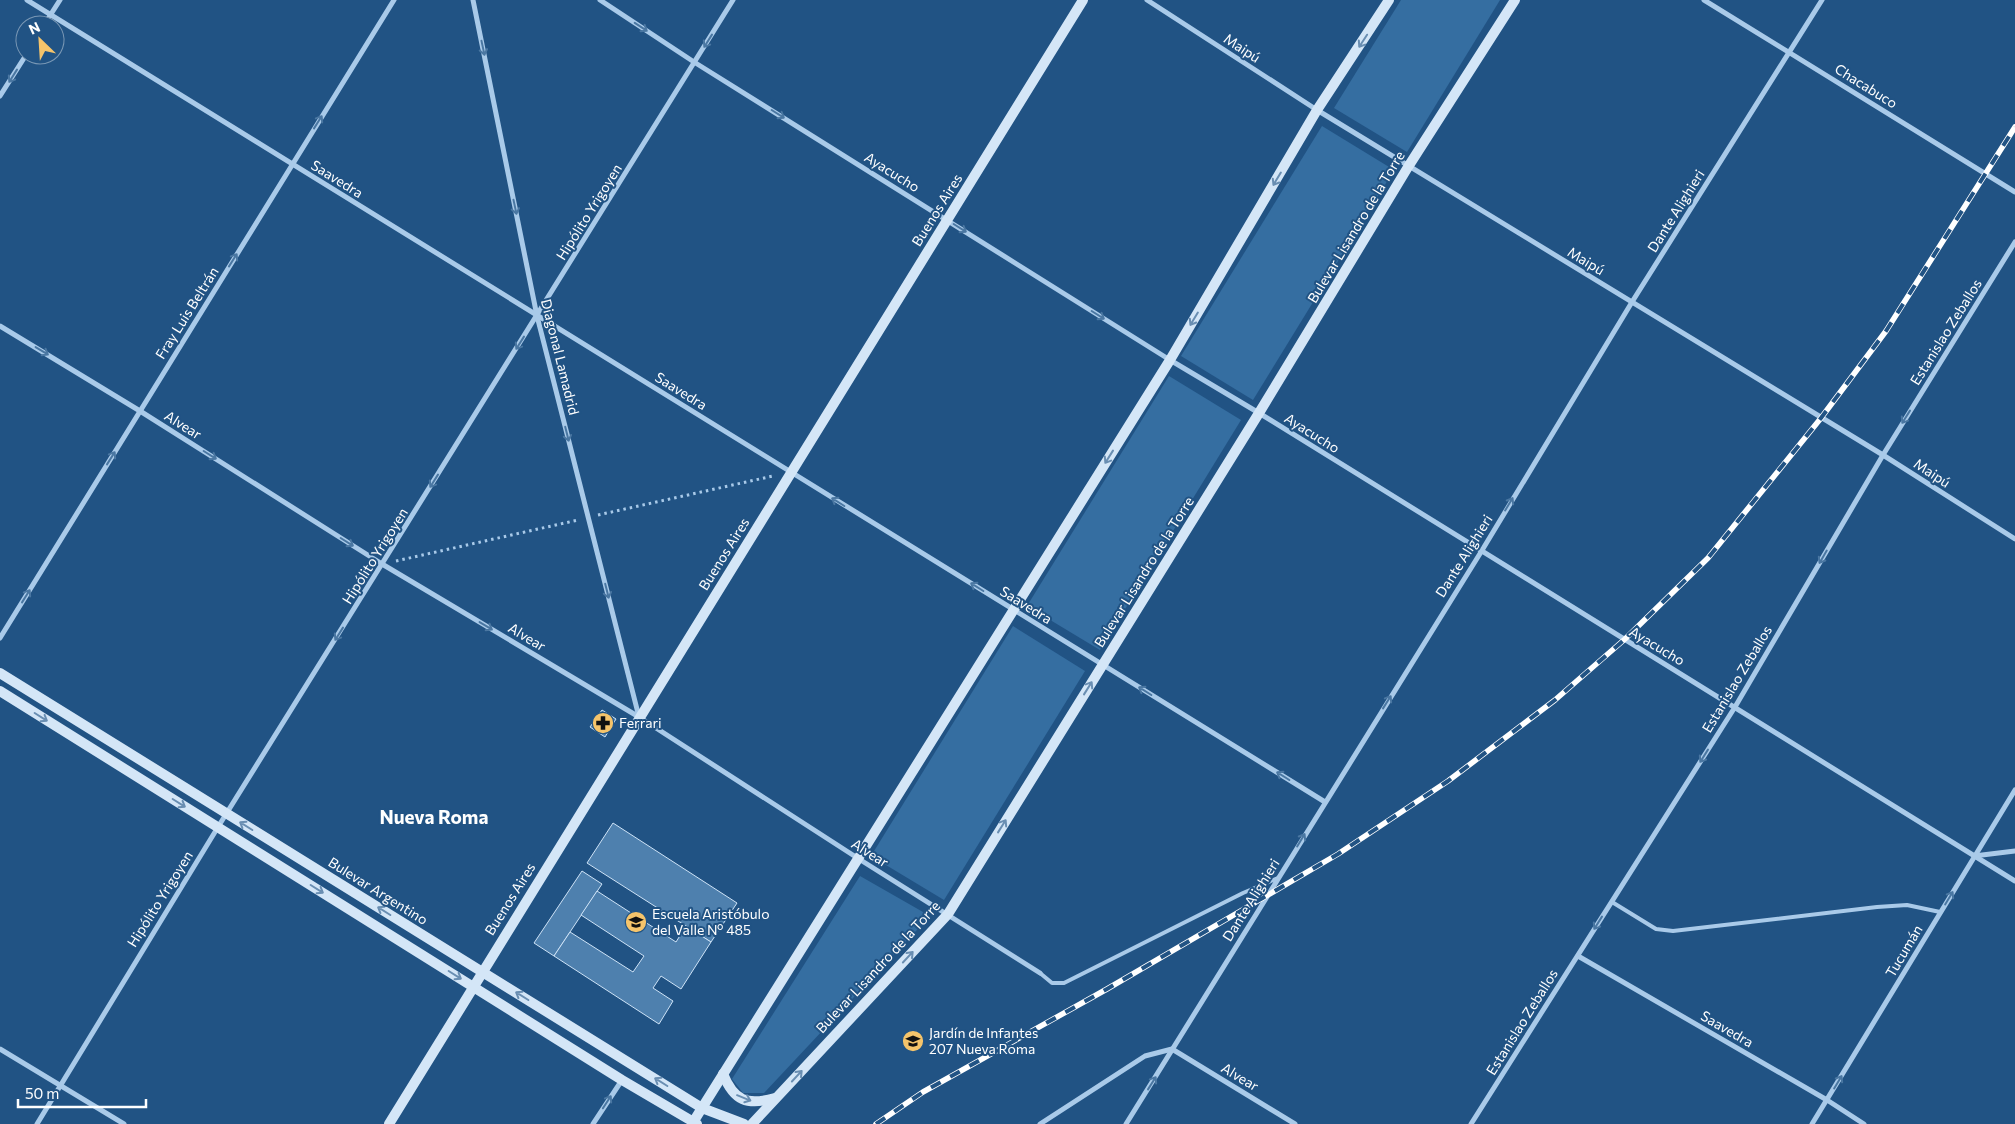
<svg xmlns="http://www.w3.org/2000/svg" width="2015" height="1124" viewBox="0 0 2015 1124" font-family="Commissioner,sans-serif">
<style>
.green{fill:#356ea1}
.building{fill:#4e80ae;stroke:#cee3f7}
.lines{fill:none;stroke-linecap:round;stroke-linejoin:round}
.path{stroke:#a9cae9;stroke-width:3;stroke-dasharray:2.5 4;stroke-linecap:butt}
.lane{stroke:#a9cae9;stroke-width:4}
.street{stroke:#a9cae9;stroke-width:5}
.secondary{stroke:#d4e6f7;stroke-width:10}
.rail-casing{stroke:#fff;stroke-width:5.5}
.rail{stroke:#215384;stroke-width:4;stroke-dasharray:11;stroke-linecap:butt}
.oneway{stroke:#4a77a2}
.oneway2{stroke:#698eb2}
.labels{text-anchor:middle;stroke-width:4;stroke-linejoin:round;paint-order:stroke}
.street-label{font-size:14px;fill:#fff;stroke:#215384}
.poi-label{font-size:14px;fill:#fff;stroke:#215384;text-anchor:start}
.district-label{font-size:19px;font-weight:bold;fill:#fff;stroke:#215384}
</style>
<rect width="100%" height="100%" fill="#215384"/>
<g class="green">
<polygon points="1401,0 1500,0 1407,152 1334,108"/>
<polygon points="1322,126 1394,170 1253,400 1181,356"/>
<polygon points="1169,376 1241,420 1100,650 1027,606"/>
<polygon points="1013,626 1085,671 944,900 871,856"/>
<polygon points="860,876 930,916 764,1093 743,1093 732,1079"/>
</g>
<g class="building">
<polygon points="602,710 616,719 605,737 590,727"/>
<polygon points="613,823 737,903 711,942 587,863"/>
<polygon points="582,871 602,884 554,956 534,943"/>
<polygon points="597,891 676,942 686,926 711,942 681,989 661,976 653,988 673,1001 659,1024 554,956 570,932 633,972 644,956 581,915"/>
</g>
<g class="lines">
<g class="path">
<polyline points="598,515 773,476"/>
<polyline points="396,561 578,520"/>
</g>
<g class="lane">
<polyline points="1612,902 1656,929 1673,931 1877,907 1907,905 1940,912"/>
<polyline points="1040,973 1052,983 1064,983 1243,893 1278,878"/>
</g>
<g class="street">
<polyline points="27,0 1325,802"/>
<polyline points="473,0 537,316 639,717"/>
<polyline points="600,0 694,62 1170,360 1259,413 2015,881"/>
<polyline points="1147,0 1317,110 1883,455 2015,539"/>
<polyline points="1704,0 2015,192"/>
<polyline points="44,25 60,0"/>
<polyline points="0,96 26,55"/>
<polyline points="0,326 140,411 382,564 639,717 859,859 1040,973"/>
<polyline points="0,638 394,0"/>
<polyline points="1974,856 2015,851"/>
<polyline points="1578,956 1827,1100 1864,1124"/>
<polyline points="0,1049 124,1124"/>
<polyline points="37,1124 218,827 733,0"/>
<polyline points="593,1124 622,1080"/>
<polyline points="1040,1124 1145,1056 1172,1049 1295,1124"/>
<polyline points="1126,1124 1481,552 1632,302 1822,0"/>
<polyline points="1471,1124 1735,707 1883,455 2015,242"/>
<polyline points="1812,1124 2015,790"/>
</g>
<g class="secondary">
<polyline points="0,673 702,1108 744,1124"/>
<polyline points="0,691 622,1080 697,1124"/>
<path d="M723,1074C734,1101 747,1106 775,1098"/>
<polyline points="389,1124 1083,0"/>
<polyline points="692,1124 1170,360 1317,110 1389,0"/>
<polyline points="752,1124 948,914 1259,413 1408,167 1515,0"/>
</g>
<g class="rail-casing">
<polyline id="rail" points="876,1124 923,1092 1107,989 1338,854 1448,781 1555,700 1625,639 1708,558 1821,418 1886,331 2015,127"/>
</g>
<use href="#rail" class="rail"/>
</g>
<defs><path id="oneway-shaft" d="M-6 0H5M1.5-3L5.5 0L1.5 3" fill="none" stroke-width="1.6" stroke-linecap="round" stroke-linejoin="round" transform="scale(1.25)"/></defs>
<g class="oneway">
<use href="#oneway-shaft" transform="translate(641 27) rotate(33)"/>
<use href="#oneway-shaft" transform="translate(708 41) rotate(122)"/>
<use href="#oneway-shaft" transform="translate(483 48) rotate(78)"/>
<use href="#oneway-shaft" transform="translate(13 76) rotate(122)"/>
<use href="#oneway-shaft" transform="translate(778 114) rotate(32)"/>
<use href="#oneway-shaft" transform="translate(318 122) rotate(-58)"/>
<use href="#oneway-shaft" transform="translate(515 207) rotate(78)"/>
<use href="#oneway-shaft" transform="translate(960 228) rotate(32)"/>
<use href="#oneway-shaft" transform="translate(233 260) rotate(-58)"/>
<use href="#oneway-shaft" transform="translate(1098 315) rotate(32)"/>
<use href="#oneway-shaft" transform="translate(520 343) rotate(122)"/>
<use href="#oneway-shaft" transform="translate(42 351) rotate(31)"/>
<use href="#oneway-shaft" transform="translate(1906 417) rotate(122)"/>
<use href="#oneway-shaft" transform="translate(567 434) rotate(76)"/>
<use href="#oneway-shaft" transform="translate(210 455) rotate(32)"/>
<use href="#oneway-shaft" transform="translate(111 458) rotate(-58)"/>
<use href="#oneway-shaft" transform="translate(434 481) rotate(122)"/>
<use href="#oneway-shaft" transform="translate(838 502) rotate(-148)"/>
<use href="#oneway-shaft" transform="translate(1509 504) rotate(-59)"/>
<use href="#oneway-shaft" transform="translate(347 542) rotate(32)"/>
<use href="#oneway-shaft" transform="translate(1823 557) rotate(120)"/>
<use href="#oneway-shaft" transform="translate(977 587) rotate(-148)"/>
<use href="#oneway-shaft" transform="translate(607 591) rotate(76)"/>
<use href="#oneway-shaft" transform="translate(26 596) rotate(-58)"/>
<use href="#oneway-shaft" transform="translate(486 626) rotate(31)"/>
<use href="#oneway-shaft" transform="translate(339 634) rotate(122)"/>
<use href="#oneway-shaft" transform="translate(1145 691) rotate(-148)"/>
<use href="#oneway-shaft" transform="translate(1387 702) rotate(-58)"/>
<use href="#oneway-shaft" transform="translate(1704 756) rotate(122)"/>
<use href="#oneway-shaft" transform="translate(1283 776) rotate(-148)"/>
<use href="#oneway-shaft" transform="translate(1301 840) rotate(-59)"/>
<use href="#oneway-shaft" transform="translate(1949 898) rotate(-59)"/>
<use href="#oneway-shaft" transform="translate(1598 923) rotate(122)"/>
<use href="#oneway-shaft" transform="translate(1838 1082) rotate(-59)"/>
<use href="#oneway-shaft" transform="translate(1152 1083) rotate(-58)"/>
<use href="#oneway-shaft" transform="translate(607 1102) rotate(-57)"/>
</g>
<g class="oneway2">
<use href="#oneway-shaft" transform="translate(1363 41) rotate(123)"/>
<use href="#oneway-shaft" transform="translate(1277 179) rotate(121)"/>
<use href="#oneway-shaft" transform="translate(1194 319) rotate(121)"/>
<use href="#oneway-shaft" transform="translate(1109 457) rotate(122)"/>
<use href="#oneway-shaft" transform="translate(1088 688) rotate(-58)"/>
<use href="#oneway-shaft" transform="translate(41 717) rotate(32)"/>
<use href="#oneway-shaft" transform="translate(179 803) rotate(32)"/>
<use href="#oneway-shaft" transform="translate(246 826) rotate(-148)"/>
<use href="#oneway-shaft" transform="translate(1002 826) rotate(-58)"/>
<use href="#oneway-shaft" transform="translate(317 889) rotate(32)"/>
<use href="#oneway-shaft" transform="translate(384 911) rotate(-148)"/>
<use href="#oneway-shaft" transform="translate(908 957) rotate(-47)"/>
<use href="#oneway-shaft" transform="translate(455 975) rotate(32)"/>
<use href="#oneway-shaft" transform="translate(522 996) rotate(-148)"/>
<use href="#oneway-shaft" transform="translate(797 1076) rotate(-47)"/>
<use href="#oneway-shaft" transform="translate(661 1082) rotate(-148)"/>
<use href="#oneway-shaft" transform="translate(744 1098) rotate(22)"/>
</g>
<defs>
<g id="pharmacy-disc" transform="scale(1.125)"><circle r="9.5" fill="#f5c46b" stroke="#215384"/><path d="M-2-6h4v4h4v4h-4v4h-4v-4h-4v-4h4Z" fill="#111"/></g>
<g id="school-disc" transform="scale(1.125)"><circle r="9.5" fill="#f5c46b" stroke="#215384"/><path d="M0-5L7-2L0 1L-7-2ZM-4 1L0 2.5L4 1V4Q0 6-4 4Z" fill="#111"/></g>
</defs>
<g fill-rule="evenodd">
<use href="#pharmacy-disc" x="603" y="723"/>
<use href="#school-disc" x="636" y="922"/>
<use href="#school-disc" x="913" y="1041"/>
</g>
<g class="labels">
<g class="street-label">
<text transform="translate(1242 48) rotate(33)" y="5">Maipú</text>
<text transform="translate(1866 86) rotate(32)" y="5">Chacabuco</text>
<text transform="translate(892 172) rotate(32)" y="5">Ayacucho</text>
<text transform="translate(337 179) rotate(32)" y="5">Saavedra</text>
<text transform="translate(937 210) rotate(-58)" y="5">Buenos Aires</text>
<text transform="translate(1676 211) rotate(-58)" y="5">Dante Alighieri</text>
<text transform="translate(589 212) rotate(-58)" y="5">Hipólito Yrigoyen</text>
<text transform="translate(1356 227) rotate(-59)" y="5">Bulevar Lisandro de la Torre</text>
<text transform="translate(1586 261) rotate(31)" y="5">Maipú</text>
<text transform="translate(187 313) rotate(-58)" y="5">Fray Luis Beltrán</text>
<text transform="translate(1946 332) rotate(-58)" y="5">Estanislao Zeballos</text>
<text transform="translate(560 357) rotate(76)" y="5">Diagonal Lamadrid</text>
<text transform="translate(681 391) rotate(32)" y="5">Saavedra</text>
<text transform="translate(183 425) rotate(32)" y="5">Alvear</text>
<text transform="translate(1312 433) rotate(32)" y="5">Ayacucho</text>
<text transform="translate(1932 473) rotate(33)" y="5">Maipú</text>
<text transform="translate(724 554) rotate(-58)" y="5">Buenos Aires</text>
<text transform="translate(375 556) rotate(-58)" y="5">Hipólito Yrigoyen</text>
<text transform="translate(1464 556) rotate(-58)" y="5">Dante Alighieri</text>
<text transform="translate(1144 572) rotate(-58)" y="5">Bulevar Lisandro de la Torre</text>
<text transform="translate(1026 605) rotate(32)" y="5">Saavedra</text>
<text transform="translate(527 637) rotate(31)" y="5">Alvear</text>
<text transform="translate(1657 646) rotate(31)" y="5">Ayacucho</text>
<text transform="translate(1737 679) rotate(-59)" y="5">Estanislao Zeballos</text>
<text transform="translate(870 853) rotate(32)" y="5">Alvear</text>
<text transform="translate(378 891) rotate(32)" y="5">Bulevar Argentino</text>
<text transform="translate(160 899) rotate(-58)" y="5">Hipólito Yrigoyen</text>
<text transform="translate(510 899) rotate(-58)" y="5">Buenos Aires</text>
<text transform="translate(1251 900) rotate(-58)" y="5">Dante Alighieri</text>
<text transform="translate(1904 951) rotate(-59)" y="5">Tucumán</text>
<text transform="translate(878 967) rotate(-47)" y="5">Bulevar Lisandro de la Torre</text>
<text transform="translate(1522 1022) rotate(-58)" y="5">Estanislao Zeballos</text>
<text transform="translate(1727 1029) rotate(30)" y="5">Saavedra</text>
<text transform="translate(1240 1077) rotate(31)" y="5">Alvear</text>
</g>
<g class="poi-label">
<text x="619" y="728">Ferrari</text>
<text x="652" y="919">Escuela Aristóbulo<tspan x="652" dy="16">del Valle Nº 485</tspan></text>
<text x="929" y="1038">Jardín de Infantes<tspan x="929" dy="16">207 Nueva Roma</tspan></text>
</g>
<g class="district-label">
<text x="434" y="824">Nueva Roma</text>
</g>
</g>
<g transform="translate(40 40) rotate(335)"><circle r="24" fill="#215384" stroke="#7a98b5"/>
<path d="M0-4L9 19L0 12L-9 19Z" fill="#f5c46b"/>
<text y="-8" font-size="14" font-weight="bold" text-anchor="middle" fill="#ffffff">N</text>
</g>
<path d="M18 1099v8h128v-8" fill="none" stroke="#ffffff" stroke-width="2.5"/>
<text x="25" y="1099" font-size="15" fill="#ffffff" stroke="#215384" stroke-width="4" paint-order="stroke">50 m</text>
</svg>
